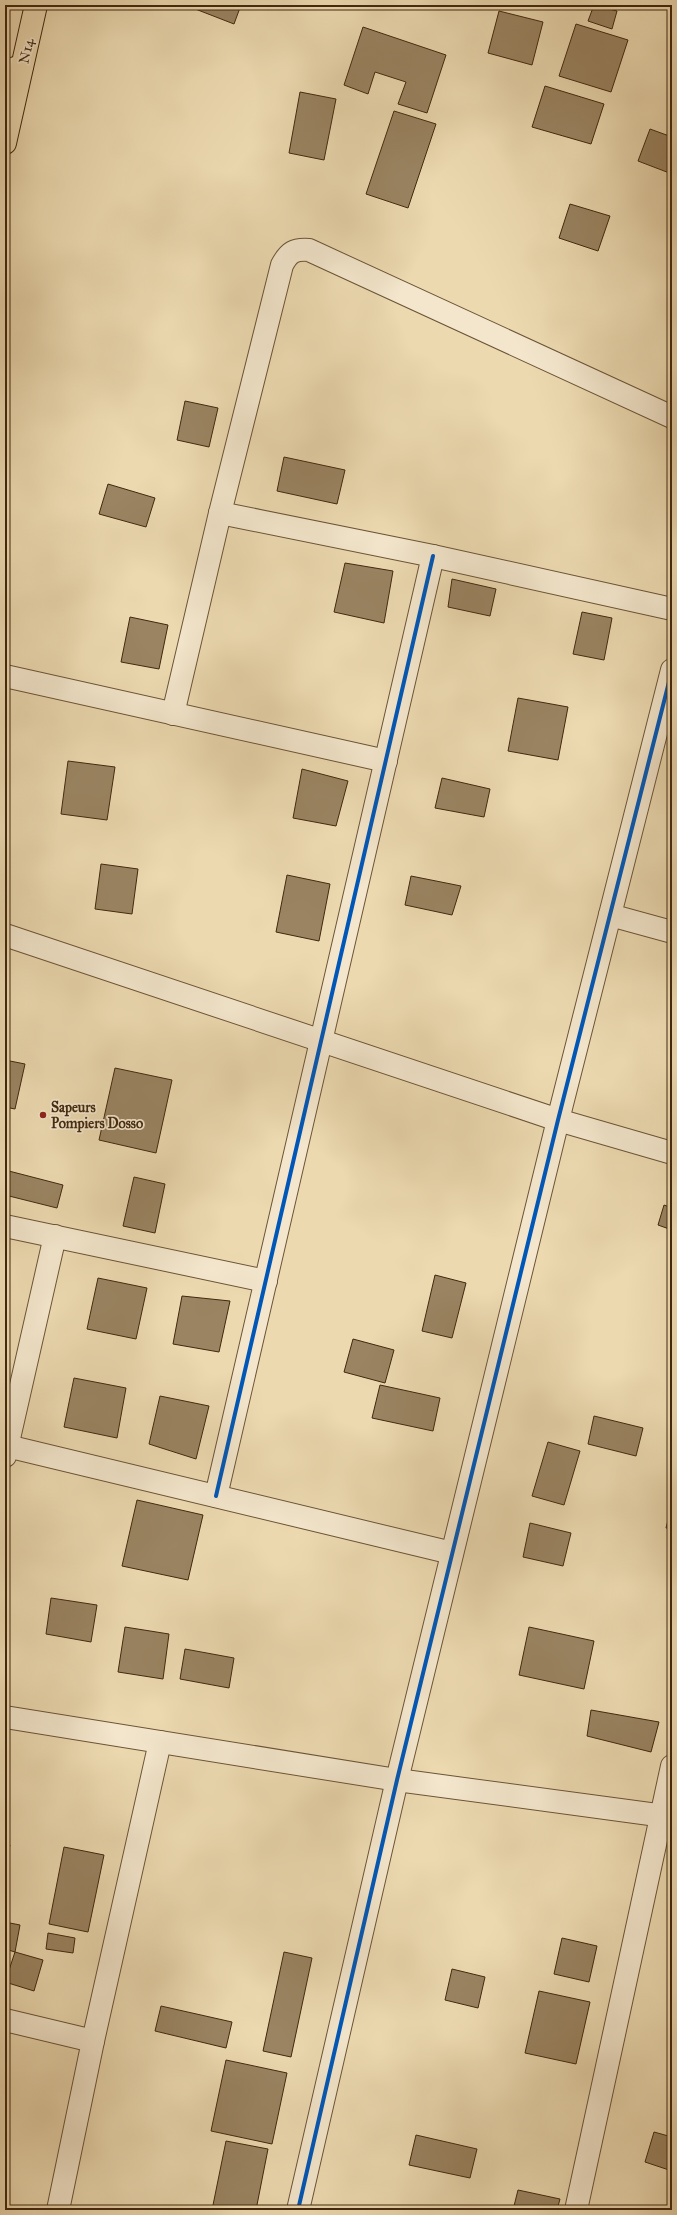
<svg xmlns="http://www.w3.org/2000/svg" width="677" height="2215" viewBox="0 0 677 2215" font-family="'IM FELL Great Primer',serif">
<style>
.building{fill:#9a8462;stroke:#41280e}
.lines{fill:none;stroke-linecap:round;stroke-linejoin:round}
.street-casing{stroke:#6c5436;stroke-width:24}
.secondary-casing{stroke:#41280e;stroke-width:24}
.primary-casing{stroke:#41280e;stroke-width:24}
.street{stroke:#f3e6cc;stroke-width:22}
.secondary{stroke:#f3e6cc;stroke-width:22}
.primary{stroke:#ecd9b0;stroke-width:22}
.cycleway-casing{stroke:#f3e6cc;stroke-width:6}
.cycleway{stroke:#0057b8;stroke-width:4}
.poi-dot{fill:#8f2418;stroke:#f3e6cc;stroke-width:1.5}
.labels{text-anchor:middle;stroke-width:3.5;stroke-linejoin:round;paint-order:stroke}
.street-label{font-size:14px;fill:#41280e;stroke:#f3e6cc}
.poi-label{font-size:14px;font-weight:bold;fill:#41280e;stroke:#f3e6cc;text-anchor:start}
</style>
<rect width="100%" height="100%" fill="#ecd9b0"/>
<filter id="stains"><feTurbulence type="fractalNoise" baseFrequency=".005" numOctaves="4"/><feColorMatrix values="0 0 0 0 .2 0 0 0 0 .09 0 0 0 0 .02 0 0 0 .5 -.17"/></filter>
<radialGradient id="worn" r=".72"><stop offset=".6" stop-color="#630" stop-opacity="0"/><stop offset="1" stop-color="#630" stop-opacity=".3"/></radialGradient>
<g class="building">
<polygon points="185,5 241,5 234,24"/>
<polygon points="594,5 617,11 612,29 588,21"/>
<polygon points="499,11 543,22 532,65 488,53"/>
<polygon points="576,24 628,40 611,92 559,76"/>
<polygon points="363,27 446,55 427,113 398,104 406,82 375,72 368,94 344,85"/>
<polygon points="545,86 604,104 591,144 532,127"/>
<polygon points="300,92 336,99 324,160 289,153"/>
<polygon points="394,111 436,124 408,208 366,194"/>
<polygon points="650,129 672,137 672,174 638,161"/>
<polygon points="570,204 610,216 598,251 559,238"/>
<polygon points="185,401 218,408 209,447 177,440"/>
<polygon points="284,457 345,470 337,504 277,491"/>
<polygon points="108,484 155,498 146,527 99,514"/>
<polygon points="345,563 393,571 384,623 334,612"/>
<polygon points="452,579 496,589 490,616 448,607"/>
<polygon points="582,612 612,618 604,660 573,654"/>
<polygon points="130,617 168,625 159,669 121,662"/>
<polygon points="518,698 568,707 558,760 508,751"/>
<polygon points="68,761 115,767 107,820 61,814"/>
<polygon points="302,769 348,781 336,826 293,818"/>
<polygon points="442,778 490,789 484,817 435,808"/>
<polygon points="101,864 138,869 132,914 95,909"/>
<polygon points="287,875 330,884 319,941 276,932"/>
<polygon points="411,876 461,886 452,915 405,905"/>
<polygon points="5,1060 25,1064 15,1109 5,1107"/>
<polygon points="115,1068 172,1080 156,1153 99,1140"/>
<polygon points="5,1170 63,1185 57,1208 5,1195"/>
<polygon points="134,1177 165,1184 155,1233 123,1226"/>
<polygon points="664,1205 672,1208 672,1230 658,1225"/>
<polygon points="435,1275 466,1283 452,1338 422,1331"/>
<polygon points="98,1278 147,1288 136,1339 87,1329"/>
<polygon points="182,1296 230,1301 219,1352 173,1344"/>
<polygon points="353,1339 394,1350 385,1383 344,1372"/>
<polygon points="74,1378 126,1388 117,1438 64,1427"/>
<polygon points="380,1385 440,1398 433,1431 372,1418"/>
<polygon points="160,1396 209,1406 196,1459 149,1444"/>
<polygon points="594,1416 643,1428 636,1456 588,1444"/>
<polygon points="548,1442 580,1451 564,1505 532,1496"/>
<polygon points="137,1500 203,1515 188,1580 122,1566"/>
<polygon points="671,1508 672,1509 672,1529 666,1528"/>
<polygon points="530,1523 571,1533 563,1566 523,1557"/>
<polygon points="51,1598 97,1605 91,1642 46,1634"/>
<polygon points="125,1627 169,1634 163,1679 118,1672"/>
<polygon points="529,1627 594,1641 584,1689 519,1675"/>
<polygon points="185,1649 234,1658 229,1688 180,1679"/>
<polygon points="591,1710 659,1722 651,1752 587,1736"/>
<polygon points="5,1843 10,1845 5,1862"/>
<polygon points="64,1847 104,1855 88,1932 49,1924"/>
<polygon points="5,1922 20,1925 15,1952 5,1949"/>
<polygon points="48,1933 75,1938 73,1953 46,1949"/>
<polygon points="562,1938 597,1946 589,1982 554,1974"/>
<polygon points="15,1952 43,1960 34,1991 5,1982"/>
<polygon points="284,1952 312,1958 291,2057 263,2051"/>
<polygon points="452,1969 485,1977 478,2008 445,2000"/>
<polygon points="539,1991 590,2002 576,2064 525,2053"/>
<polygon points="161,2006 232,2022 226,2048 155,2031"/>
<polygon points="226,2060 287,2073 272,2144 211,2131"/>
<polygon points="654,2132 672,2137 672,2171 645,2162"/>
<polygon points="416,2135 477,2149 470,2178 409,2165"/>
<polygon points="226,2141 268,2149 256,2210 212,2210"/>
<polygon points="518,2190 560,2199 557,2210 513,2210"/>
</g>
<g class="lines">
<g class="street-casing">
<g id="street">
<polyline points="220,513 433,556 672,609"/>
<polyline points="5,676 386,761"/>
<path d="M173,714L220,513L282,265C289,252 294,249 309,250L672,417"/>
<polyline points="610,915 672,932"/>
<polyline points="5,935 558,1120 672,1153"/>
<polyline points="5,1226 266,1281"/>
<polyline points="7,1446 452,1553"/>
<polyline points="5,1456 55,1236"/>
<polyline points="216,1496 433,556"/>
<polyline points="5,1717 397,1780 672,1817"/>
<polyline points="5,2020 93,2041"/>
<polyline points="58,2210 93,2041 160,1742"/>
<polyline points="298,2210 397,1780 558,1120 672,670"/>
<polyline points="576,2210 672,1766"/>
</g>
</g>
<g class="secondary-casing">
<polyline id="secondary" points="5,71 22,66"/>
</g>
<g class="primary-casing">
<polyline id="primary" points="5,143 36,5"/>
</g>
<use href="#street" class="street"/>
<use href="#secondary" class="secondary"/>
<use href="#primary" class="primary"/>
<g class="cycleway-casing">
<g id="cycleway">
<polyline points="216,1496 433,556"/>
<polyline points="298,2210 397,1780 558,1120 672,670"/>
</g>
</g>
<use href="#cycleway" class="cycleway"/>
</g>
<circle class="poi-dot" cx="43" cy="1115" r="4"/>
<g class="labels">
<g class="street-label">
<text transform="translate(26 51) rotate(-77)" y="5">N14</text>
</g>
<g class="poi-label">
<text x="51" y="1112">Sapeurs<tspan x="51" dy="16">Pompiers Dosso</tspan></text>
</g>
</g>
<rect width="677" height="2215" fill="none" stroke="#ecd9b0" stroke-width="20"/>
<rect x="6" y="6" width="665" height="2203" fill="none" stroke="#41280e" stroke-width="2"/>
<rect x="10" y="10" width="657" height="2195" fill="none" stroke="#41280e"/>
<rect width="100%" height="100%" filter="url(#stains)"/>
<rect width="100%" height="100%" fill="url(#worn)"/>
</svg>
